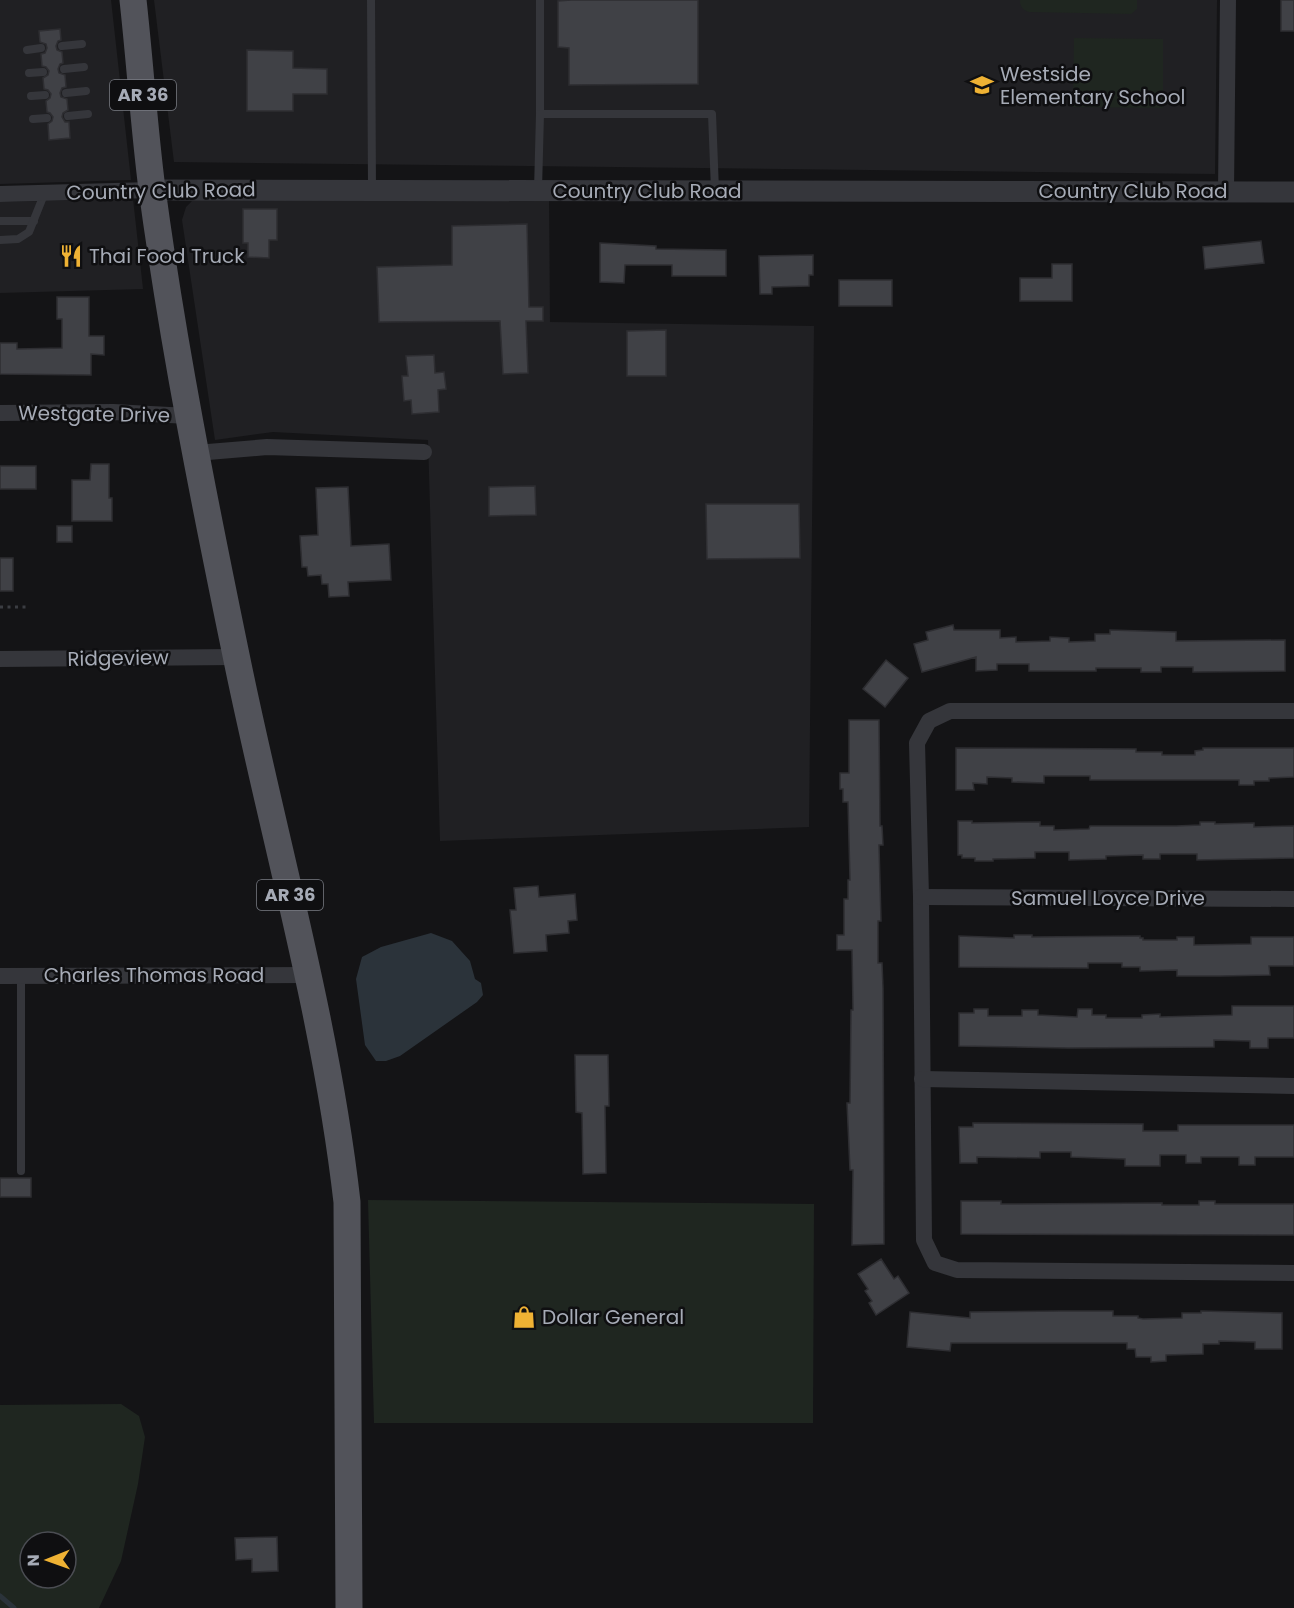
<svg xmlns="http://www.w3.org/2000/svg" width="1294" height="1608" viewBox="0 0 1294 1608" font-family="Poppins,sans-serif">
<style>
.built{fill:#202023}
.green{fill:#1f2620;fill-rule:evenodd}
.water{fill:#2b333a}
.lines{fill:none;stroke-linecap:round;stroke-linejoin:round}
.stream{stroke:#2b333a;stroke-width:5}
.building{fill:#404146;stroke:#2e2e32;stroke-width:1.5}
.path{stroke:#3b3d42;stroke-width:3;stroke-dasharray:3 4.5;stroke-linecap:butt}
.service{stroke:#35363b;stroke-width:8}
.minor{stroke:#35363b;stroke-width:16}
.tertiary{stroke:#35363b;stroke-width:21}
.primary{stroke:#52535a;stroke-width:27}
.labels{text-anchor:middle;stroke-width:5;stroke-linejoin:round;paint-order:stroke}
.shield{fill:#0f0f11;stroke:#797c84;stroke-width:1.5}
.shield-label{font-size:18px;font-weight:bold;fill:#a6abb6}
.poi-label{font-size:20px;fill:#a6abb6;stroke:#0f0f11;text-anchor:start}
.street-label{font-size:20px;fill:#a6abb6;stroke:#0f0f11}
</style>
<rect width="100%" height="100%" fill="#141416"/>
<g class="built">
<polygon points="0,0 111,0 131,180 0,184"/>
<polygon points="154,0 1217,0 1215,174 174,162"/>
<polygon points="202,198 549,198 550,322 814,326 809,827 440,841 428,440 273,432 215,440 182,220 186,207 192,201"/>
<polygon points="133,199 143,289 0,293 0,202"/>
</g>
<g class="green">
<path d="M1020,0H1137V9L1131,14L1029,12C1023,10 1020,7 1020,0Z"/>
<polygon points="1074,38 1163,39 1163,108 1073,107"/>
<polygon points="368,1200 814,1204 813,1423 374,1423"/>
<path d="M121,1404L139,1416L145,1437L138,1484L121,1561L99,1608H0V1405ZM30,1542H66V1578H30Z"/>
</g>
<polygon class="water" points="431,933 452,941 470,961 475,979 481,983 483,995 477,1002 400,1056 386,1061 376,1061 365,1045 356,979 362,957 381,947"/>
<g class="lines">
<polyline class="stream" points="0,1596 14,1608"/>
</g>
<g class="building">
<polygon points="571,0 698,0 698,84 569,85 569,48 558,47 558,1"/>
<rect x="1281" y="0" width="13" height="31"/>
<polygon points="60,29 61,40 58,41 56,46 57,50 62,52 63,63 60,64 58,69 59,73 65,75 66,87 62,88 60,93 61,97 67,99 68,110 63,113 62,117 65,122 69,122 70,138 49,140 48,124 52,121 53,117 50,113 47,112 46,101 50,98 51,94 48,90 44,89 43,78 48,75 49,71 46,67 42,66 41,54 45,53 47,48 46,44 40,42 39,31"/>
<polygon points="247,50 293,51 293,68 327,69 327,94 293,94 293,111 247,111"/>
<polygon points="243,209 277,209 277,240 269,240 269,258 248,257 248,243 243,243"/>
<polygon points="527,224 529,307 543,307 543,321 526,321 528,373 503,374 500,321 379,322 377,267 452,265 452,226"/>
<polygon points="1261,241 1264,263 1205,269 1203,247"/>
<polygon points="600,243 656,246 656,249 726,250 726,276 672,276 672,265 625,265 624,283 600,282"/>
<polygon points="813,255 813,275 809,275 809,286 772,287 772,294 760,294 759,256"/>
<polygon points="1052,264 1072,264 1072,301 1020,301 1020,278 1052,278"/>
<rect x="839" y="280" width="53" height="26"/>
<polygon points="57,297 89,297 89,336 104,336 104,355 91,354 91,375 0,374 0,343 17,343 17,349 62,348 62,319 57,319"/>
<polygon points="666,330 666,376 627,376 627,331"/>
<polygon points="434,355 435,373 444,372 446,389 438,390 439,412 412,414 411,400 404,401 402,376 408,376 406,356"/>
<polygon points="91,464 109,464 109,498 112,498 112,521 72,521 72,480 90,480"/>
<rect x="0" y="466" width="36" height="23"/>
<polygon points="535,486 536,515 489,516 489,487"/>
<polygon points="348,487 351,546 389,544 391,580 348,582 349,596 329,597 328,584 322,584 321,575 308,576 307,567 302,567 300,536 318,535 316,488"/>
<polygon points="706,504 799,504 800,558 707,559"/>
<rect x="57" y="526" width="15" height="16"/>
<rect x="0" y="558" width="13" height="33"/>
<polygon points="953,625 954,630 1000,630 1000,638 1016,637 1016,642 1050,641 1050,637 1069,638 1069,642 1095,641 1095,634 1110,634 1110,630 1176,632 1176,641 1285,640 1285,671 1193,672 1193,667 1161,667 1161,672 1141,672 1141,668 1096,668 1096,671 1029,671 1029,664 997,664 997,670 976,671 976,657 922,672 914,644 928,640 926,632"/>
<polygon points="886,660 908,678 885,707 863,689"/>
<polygon points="849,720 879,720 880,826 882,826 883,845 879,845 881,921 878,921 878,963 882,963 883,988 884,1244 852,1245 853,1170 850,1170 847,1103 850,1103 851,1010 853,1010 852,950 837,950 837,935 844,935 844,899 848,899 848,880 850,880 848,802 843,802 843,789 840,789 840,773 849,773"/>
<polygon points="956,748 1136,749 1136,752 1162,752 1162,755 1195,755 1195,751 1203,750 1203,748 1294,748 1294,777 1269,778 1269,781 1254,781 1254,785 1239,785 1239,780 1090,780 1090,776 1044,776 1044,783 1012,782 1012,778 987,777 987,784 973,783 974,790 956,790"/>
<polygon points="958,821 972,821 972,823 1040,822 1040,826 1054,826 1054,830 1089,829 1090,826 1176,826 1200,825 1200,822 1215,822 1215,824 1254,823 1254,827 1294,826 1294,858 1197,860 1197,854 1160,854 1160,859 1143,859 1143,855 1106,856 1106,859 1069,860 1069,852 1035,852 1035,858 993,859 993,861 975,861 975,858 962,858 962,855 958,855"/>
<polygon points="538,886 539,897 575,894 577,920 568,921 569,933 546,935 547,951 514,953 510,910 516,910 514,888"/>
<polygon points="1014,935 1032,935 1032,937 1140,936 1140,938 1143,938 1143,940 1177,940 1177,937 1194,937 1194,945 1251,944 1251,937 1294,937 1294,966 1269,966 1270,975 1220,976 1177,976 1177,970 1140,971 1140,967 1122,967 1122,963 1088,963 1088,968 959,967 959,936 1014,938"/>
<polygon points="1232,1006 1294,1006 1294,1038 1268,1038 1268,1048 1250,1048 1250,1041 1214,1040 1214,1047 1068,1048 959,1046 959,1013 974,1013 974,1009 988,1009 988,1016 1022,1016 1022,1010 1038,1010 1038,1015 1077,1017 1078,1009 1092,1009 1092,1015 1106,1015 1106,1018 1142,1018 1142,1015 1160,1014 1160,1017 1232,1015"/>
<polygon points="575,1055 608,1055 609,1106 605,1106 606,1173 583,1174 582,1113 576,1112"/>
<polygon points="973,1123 1143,1124 1143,1131 1178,1131 1178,1125 1294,1125 1294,1157 1255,1157 1255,1165 1239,1165 1239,1157 1201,1157 1201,1163 1186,1163 1186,1155 1160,1155 1160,1166 1125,1166 1125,1159 1071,1157 1071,1152 1040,1152 1040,1158 977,1157 977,1163 960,1163 959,1127 973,1127"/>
<rect x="0" y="1178" width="31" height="19"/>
<polygon points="961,1201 1001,1201 1001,1204 1162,1203 1162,1205 1199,1205 1199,1201 1215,1201 1215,1204 1294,1204 1294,1235 961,1234"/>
<polygon points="881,1259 894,1279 898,1276 909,1293 876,1315 869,1303 872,1301 865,1291 868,1289 858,1274"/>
<polygon points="1061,1311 1113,1311 1113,1316 1138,1316 1138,1318 1143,1319 1182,1318 1182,1313 1201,1313 1201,1311 1282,1313 1282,1349 1255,1349 1255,1342 1219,1341 1219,1344 1203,1344 1203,1354 1166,1355 1166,1361 1151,1362 1151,1357 1136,1357 1135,1349 1127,1349 1127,1343 951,1343 950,1351 907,1347 910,1312 970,1318 970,1312"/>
<polygon points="277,1537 278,1571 252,1572 252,1559 236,1560 235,1538"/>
</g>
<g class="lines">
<polyline class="path" points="0,607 29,607"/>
<g class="service">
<polyline points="371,0 372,189"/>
<polyline points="540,0 540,114"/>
<polyline points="62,46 82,44"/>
<polyline points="27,50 41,48"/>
<polyline points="64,69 84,67"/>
<polyline points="29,73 43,72"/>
<polyline points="66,93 86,91"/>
<polyline points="31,96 45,95"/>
<polyline points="68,116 88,114"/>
<polyline points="33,119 47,118"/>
<polyline points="538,190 540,114 712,114 715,190"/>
<polyline points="0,221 34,221"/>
<polyline points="0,240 18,239 29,232 45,192"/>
<polyline points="21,976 21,1171"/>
</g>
<g class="minor">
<polyline points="1226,191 1228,0"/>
<polyline points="0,194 152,190"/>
<polyline points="0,413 113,412 188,416"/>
<polyline points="196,453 267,447 424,452"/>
<polyline points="0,659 236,657"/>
<polyline points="1294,711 950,711 929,721 917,743 921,897 924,1240 935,1263 957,1270 1294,1273"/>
<polyline points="921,897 1294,899"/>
<polyline points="0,976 307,975"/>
<polyline points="922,1079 1294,1086"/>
</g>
<polyline class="tertiary" points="152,190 1294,192"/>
<path class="primary" d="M133,0C140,63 144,127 152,189C173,345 204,500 236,655C273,837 326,1017 347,1202L349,1608"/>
</g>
<defs>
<g id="school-bare" transform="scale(1.8)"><path d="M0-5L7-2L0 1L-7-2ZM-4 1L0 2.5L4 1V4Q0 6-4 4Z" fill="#efb234" stroke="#0f0f11" stroke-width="2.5" paint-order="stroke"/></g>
<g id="restaurant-bare" transform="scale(1.8)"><path d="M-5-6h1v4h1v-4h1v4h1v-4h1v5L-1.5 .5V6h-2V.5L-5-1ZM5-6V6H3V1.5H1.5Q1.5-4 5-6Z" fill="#efb234" stroke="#0f0f11" stroke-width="2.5" paint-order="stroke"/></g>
<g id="shop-bare" transform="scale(1.8)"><path d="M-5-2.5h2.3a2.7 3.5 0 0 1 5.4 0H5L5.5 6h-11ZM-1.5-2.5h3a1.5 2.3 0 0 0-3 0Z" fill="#efb234" stroke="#0f0f11" stroke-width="2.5" paint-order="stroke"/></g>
</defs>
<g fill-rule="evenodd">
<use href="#school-bare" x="982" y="85"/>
<use href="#restaurant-bare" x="71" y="256"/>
<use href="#shop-bare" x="524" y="1317"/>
</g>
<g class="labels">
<g class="shield">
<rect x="110" y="80" width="66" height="30" rx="4.5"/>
<rect x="257" y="880" width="66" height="30" rx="4.5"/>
</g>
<g class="shield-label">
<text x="143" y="101">AR 36</text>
<text x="290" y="901">AR 36</text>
</g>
<g class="poi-label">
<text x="1000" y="81">Westside<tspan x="1000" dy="23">Elementary School</tspan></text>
<text x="89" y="263">Thai Food Truck</text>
<text x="542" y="1324">Dollar General</text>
</g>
<g class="street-label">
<text transform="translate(161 191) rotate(-1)" y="7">Country Club Road</text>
<text x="647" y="198">Country Club Road</text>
<text x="1133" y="198">Country Club Road</text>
<text transform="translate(94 414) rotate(1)" y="7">Westgate Drive</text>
<text transform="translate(118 658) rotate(-1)" y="7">Ridgeview</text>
<text x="1108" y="905">Samuel Loyce Drive</text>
<text x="154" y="982">Charles Thomas Road</text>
</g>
</g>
<g transform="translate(48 1560) rotate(269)"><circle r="28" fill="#0f0f11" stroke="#4b4d53" stroke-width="1.5"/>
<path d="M0-4.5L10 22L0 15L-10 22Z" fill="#efb234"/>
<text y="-9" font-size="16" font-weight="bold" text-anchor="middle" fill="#a6abb6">N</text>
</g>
</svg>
